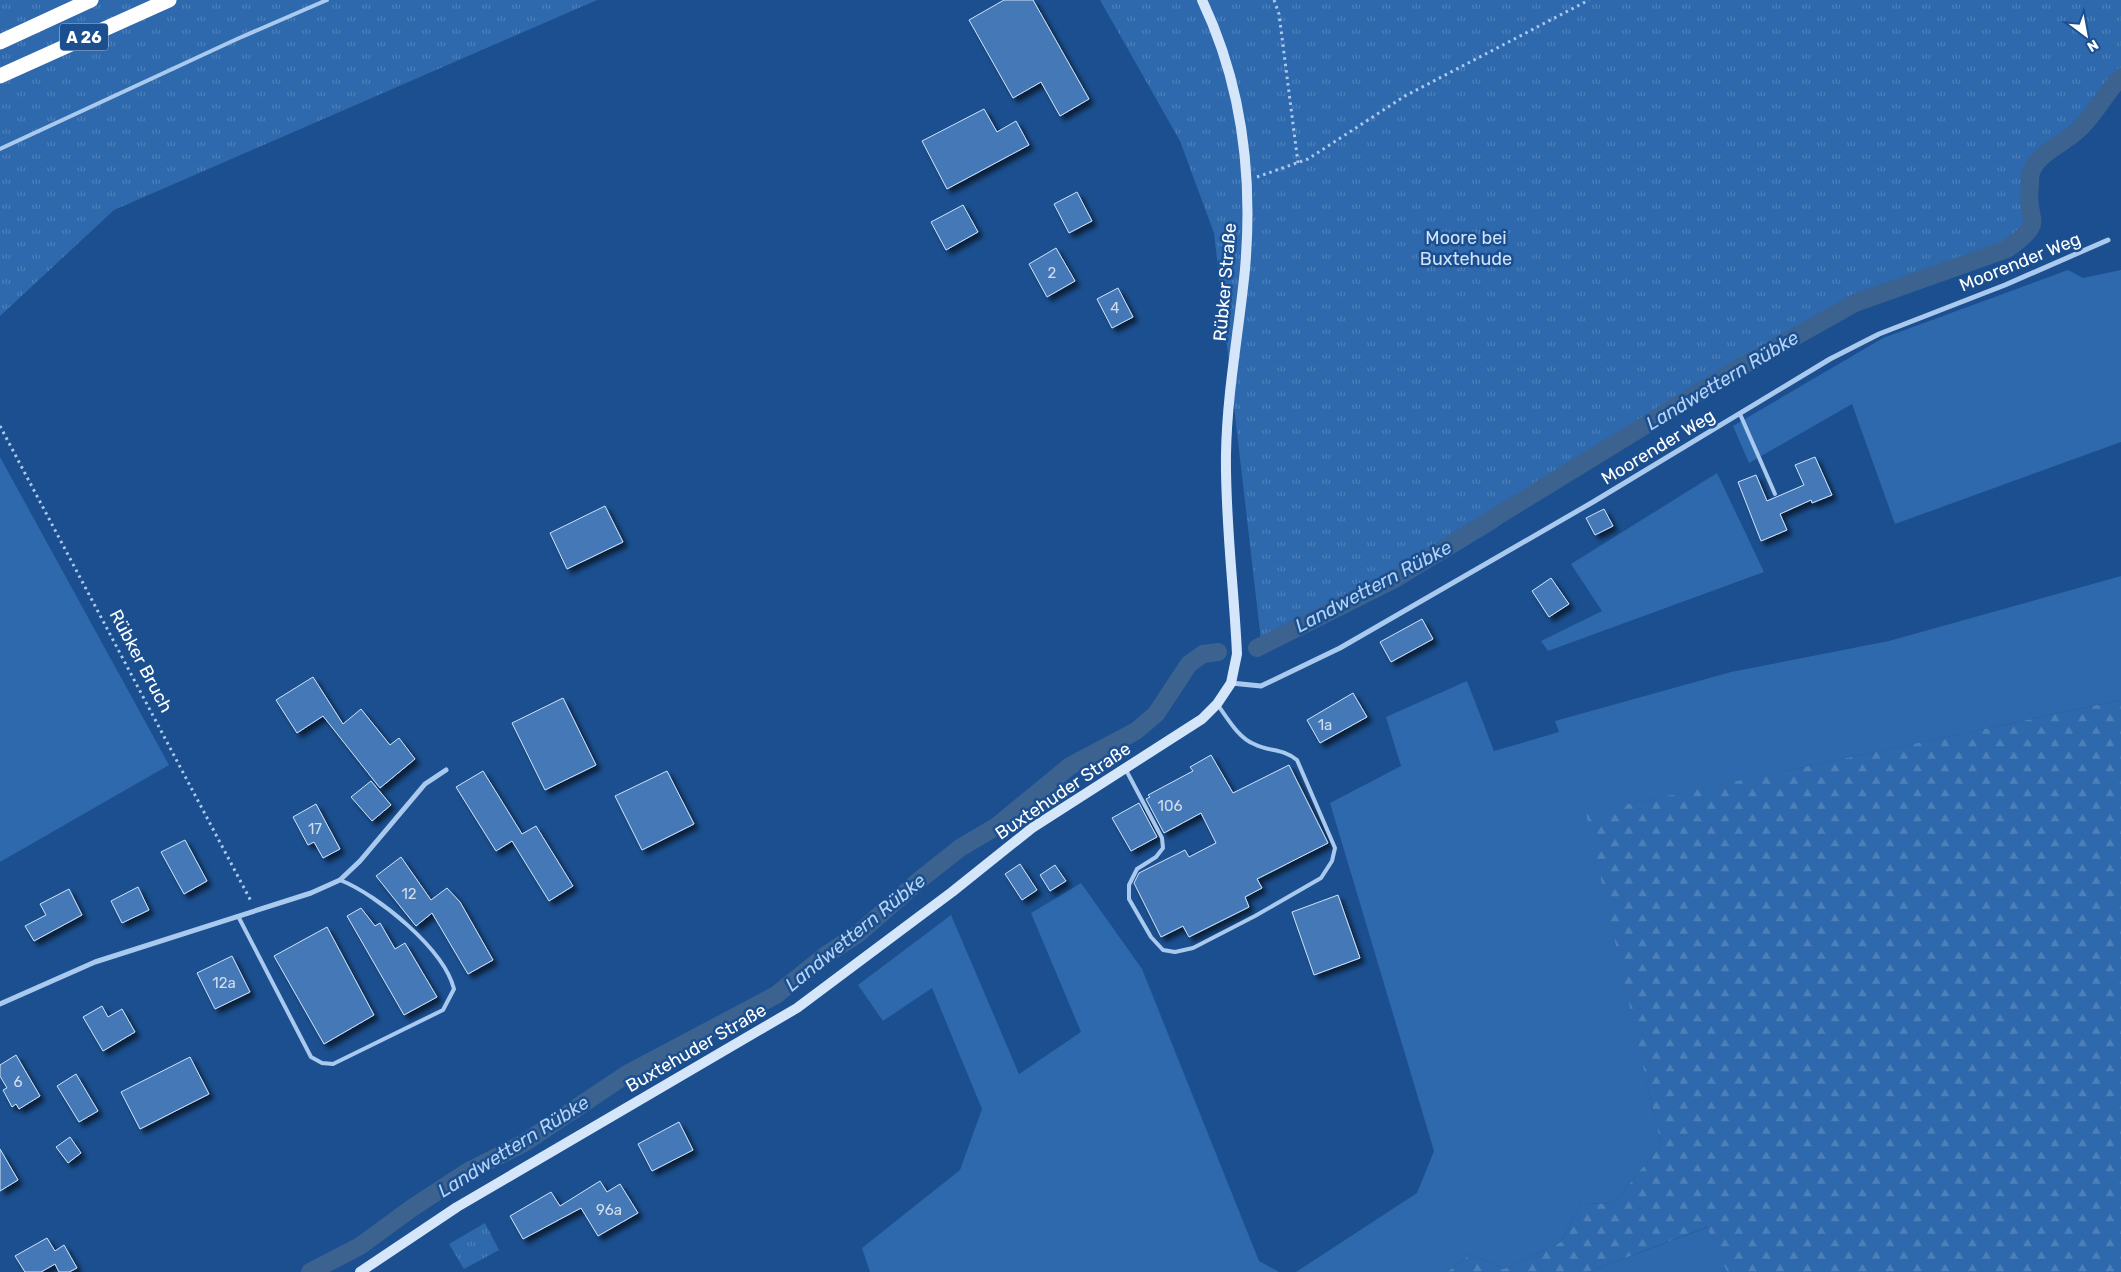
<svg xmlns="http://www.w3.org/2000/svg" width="2121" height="1272" viewBox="0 0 2121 1272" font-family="Rubik,sans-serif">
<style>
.green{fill:#2e69ad}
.forest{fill:url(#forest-firs)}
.park{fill:url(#park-tufts)}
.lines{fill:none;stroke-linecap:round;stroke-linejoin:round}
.canal{stroke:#3c6290;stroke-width:18}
.building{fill:#4478b7;stroke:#cfe3fa;filter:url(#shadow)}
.path{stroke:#a9c9ee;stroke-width:3;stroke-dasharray:2.5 4;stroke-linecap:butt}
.lane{stroke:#a9c9ee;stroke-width:4}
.street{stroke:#a9c9ee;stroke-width:5}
.secondary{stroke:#d6e6fa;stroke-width:10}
.highway{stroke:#fff;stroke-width:15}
.labels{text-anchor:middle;stroke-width:5;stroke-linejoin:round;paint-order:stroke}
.number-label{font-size:15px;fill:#d0dded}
.shield{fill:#1b4f8f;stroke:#bbcadd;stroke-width:1}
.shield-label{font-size:16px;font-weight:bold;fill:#fff}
.park-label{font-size:18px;fill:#cfe3fa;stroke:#1b4f8f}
.street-label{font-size:18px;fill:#fff;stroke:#1b4f8f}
.water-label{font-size:19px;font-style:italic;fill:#b5d3f5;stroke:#1b4f8f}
</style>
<defs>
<pattern id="forest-firs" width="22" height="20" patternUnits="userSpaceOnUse" patternTransform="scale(1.25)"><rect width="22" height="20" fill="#2e69ad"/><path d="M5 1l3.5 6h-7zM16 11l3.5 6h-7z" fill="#4d80b9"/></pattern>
<pattern id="park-tufts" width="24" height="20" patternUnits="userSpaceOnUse" patternTransform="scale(1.25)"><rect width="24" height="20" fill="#2e69ad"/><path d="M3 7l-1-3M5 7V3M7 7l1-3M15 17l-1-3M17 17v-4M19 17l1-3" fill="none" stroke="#4d80b9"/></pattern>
<filter id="shadow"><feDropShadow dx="4.5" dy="4.5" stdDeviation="2.5" flood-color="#0009"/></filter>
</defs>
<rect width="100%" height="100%" fill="#1b4f8f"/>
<g class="green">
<polygon points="2068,270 2083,278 2121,270 2121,442 1895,524 1852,404 1749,463 1733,426 1883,338"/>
<polygon points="0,457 169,765 0,862"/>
<polygon points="1717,473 1764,572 1548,651 1541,641 1602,611 1571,564"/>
<polygon points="2121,576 2121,700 1587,813 1661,1145 1613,1204 1582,1203 1561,1242 1504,1269 1471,1254 1447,1272 1296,1272 1417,1193 1434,1151 1330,803 1401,766 1386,717 1467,681 1494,751 1559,732 1555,721 1731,672 1889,641"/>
<polygon points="1081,883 1142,969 1259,1261 1279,1272 870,1272 862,1248 960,1170 982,1109 932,988 883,1021 858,985 951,915 1019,1074 1081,1032 1031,913"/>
<polygon points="1708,1227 1727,1272 1588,1272"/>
</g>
<polygon class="forest" points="2121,700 2121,1272 1727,1272 1707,1227 1588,1272 1447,1272 1471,1254 1504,1269 1561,1242 1582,1203 1613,1204 1661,1145 1586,813"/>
<g class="park">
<polygon points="0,0 597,0 114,210 0,316"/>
<polygon points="1100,0 2121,0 2121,78 2105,92 2080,133 2037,165 2028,191 2036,226 2020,244 1874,297 1749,371 1679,406 1528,502 1496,528 1440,562 1262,649 1214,233 1180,141"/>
<polygon points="485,1223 499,1250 464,1269 449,1244"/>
</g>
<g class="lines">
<g class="canal">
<path d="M1257,648L1393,580L1737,369L1855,303L2007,249C2050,219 2024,223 2030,185C2030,181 2030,174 2032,170C2041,151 2064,144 2078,130C2095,115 2105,93 2121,77"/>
<polyline points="310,1272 360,1246 412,1208 467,1172 524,1143 627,1074 776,995 826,955 859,933 922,878 960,848 997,826 1070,766 1136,731 1156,714 1189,664 1203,654 1218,652"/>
</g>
</g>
<g class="building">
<polygon points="1004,0 1033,0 1089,99 1060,116 1041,82 1013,98 969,20"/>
<polygon points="984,109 997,132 1016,121 1029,145 947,189 922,141"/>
<polygon points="1077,192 1092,221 1069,233 1054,204"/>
<polygon points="963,205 978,232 946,250 931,222"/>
<polygon points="1056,248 1075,281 1047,297 1029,264"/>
<polygon points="1118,288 1133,317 1112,328 1097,299"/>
<polygon points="1815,457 1832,495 1812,503 1811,500 1780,514 1787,530 1761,541 1738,482 1756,475 1767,501 1804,485 1795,465"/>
<polygon points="605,506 623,542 567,569 550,533"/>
<polygon points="1604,509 1613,526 1595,535 1586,518"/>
<polygon points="1551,578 1569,604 1549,617 1532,591"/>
<polygon points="1422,619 1433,639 1391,662 1380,642"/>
<polygon points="313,677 343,724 361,709 390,745 399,738 415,759 380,788 323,716 297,733 276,700"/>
<polygon points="1353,693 1367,717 1320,743 1307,720"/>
<polygon points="563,698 596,765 545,790 512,723"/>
<polygon points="1211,755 1233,793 1289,765 1328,843 1257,879 1262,888 1245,897 1249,907 1189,937 1183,926 1161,937 1134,883 1139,873 1185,850 1189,857 1216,843 1201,813 1164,833 1146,799 1150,797 1148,795 1193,771 1190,767"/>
<polygon points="483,771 522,834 536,826 573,886 549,901 512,841 496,851 456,787"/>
<polygon points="667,771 694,824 642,850 615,796"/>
<polygon points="371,781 391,805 372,821 351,797"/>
<polygon points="1139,803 1157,837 1131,851 1112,818"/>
<polygon points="316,804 340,849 323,858 314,842 308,845 293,817"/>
<polygon points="185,840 207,881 184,894 161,852"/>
<polygon points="401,857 431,900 447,888 460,902 493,960 468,974 432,913 416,926 376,876"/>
<polygon points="1020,864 1037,890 1022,900 1005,874"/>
<polygon points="1055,865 1066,881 1050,891 1040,875"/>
<polygon points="138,887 149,910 122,923 111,901"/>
<polygon points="69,889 82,915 34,941 25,926 46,915 40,904"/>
<polygon points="1338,895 1360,958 1314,975 1292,912"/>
<polygon points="361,908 375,926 380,923 395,949 405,943 437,997 404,1015 347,916"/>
<polygon points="327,927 374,1015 324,1044 274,956"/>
<polygon points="232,956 250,992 215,1009 197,973"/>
<polygon points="102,1006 108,1017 122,1009 135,1032 103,1051 83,1017"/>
<polygon points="16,1055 40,1096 19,1109 16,1104 12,1107 3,1090 7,1088 0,1076 0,1065"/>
<polygon points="190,1057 209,1094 140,1129 121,1092"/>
<polygon points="76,1074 98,1111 79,1122 57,1086"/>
<polygon points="679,1122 693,1150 652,1171 638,1144"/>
<polygon points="70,1137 81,1153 68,1163 56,1147"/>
<polygon points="0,1149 18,1180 0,1191"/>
<polygon points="600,1181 607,1192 620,1184 638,1213 598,1236 581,1208 523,1239 510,1216 551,1192 560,1206"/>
<polygon points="47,1238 55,1251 64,1245 77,1268 69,1272 59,1272 55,1264 41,1272 25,1272 15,1256"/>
</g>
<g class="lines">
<g class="path">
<polyline points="1274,0 1279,14 1298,163"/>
<polyline points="1257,177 1308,159 1405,96 1589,0"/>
<polyline points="0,426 252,903"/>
</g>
<g class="lane">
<polyline points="0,149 237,39 327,0"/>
<polyline points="1740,414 1775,494"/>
<path d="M1126,770L1162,838L1163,848L1156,857L1137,869L1129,885V899L1151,937L1163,950L1175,952L1193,948L1255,916L1321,878L1332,861L1335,848L1297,760C1282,748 1270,752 1254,744C1238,738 1227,717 1217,704"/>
<path d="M238,916L311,1057L322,1063L333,1064L443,1010L454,989C444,949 378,895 340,880"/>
</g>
<g class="street">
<polyline points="1231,683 1261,686 1340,648 1593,502 1830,359 1879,334 2005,285 2108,240"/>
<polyline points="0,1004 95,962 311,893 340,880 360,861 425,784 446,770"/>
</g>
<path class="secondary" d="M360,1272L457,1207L797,1008L952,892L1032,828L1202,719L1217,704L1231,683L1237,654C1234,587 1225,521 1226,454C1227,392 1239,331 1245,269C1253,177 1242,84 1202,0"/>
<g class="highway">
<polyline points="0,42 91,0"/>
<polyline points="0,76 169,0"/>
</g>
</g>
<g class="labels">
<g class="number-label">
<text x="1052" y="278">2</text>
<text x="1115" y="313">4</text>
<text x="1325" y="730">1a</text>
<text x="1170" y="811">106</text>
<text x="315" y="834">17</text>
<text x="409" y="899">12</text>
<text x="224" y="988">12a</text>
<text x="18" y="1087">6</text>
<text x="609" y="1215">96a</text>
</g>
<rect class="shield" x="60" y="23.5" width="48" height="27" rx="4"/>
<g class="shield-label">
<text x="84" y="43">A 26</text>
</g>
<g class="park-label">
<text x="1466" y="244">Moore bei<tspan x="1466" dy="21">Buxtehude</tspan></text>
</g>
<g class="street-label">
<text transform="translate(2020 262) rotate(-22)" y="6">Moorender Weg</text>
<text transform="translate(1225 282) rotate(-85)" y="6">Rübker Straße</text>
<text transform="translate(1658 447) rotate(-31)" y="6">Moorender Weg</text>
<text transform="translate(141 661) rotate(62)" y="6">Rübker Bruch</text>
<text transform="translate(1063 791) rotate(-34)" y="6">Buxtehuder Straße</text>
<text transform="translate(696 1048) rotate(-30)" y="6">Buxtehuder Straße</text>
</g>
<g class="water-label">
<text transform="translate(1722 380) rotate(-31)" y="7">Landwettern Rübke</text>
<text transform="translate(1373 586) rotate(-28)" y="7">Landwettern Rübke</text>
<text transform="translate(855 932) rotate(-39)" y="7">Landwettern Rübke</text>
<text transform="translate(513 1146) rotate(-32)" y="7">Landwettern Rübke</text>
</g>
</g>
<g transform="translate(2086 35) rotate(148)" stroke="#1b4f8f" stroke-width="4" paint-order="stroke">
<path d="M0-4L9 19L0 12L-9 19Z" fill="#ffffff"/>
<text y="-8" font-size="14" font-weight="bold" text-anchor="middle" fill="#ffffff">N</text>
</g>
</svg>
